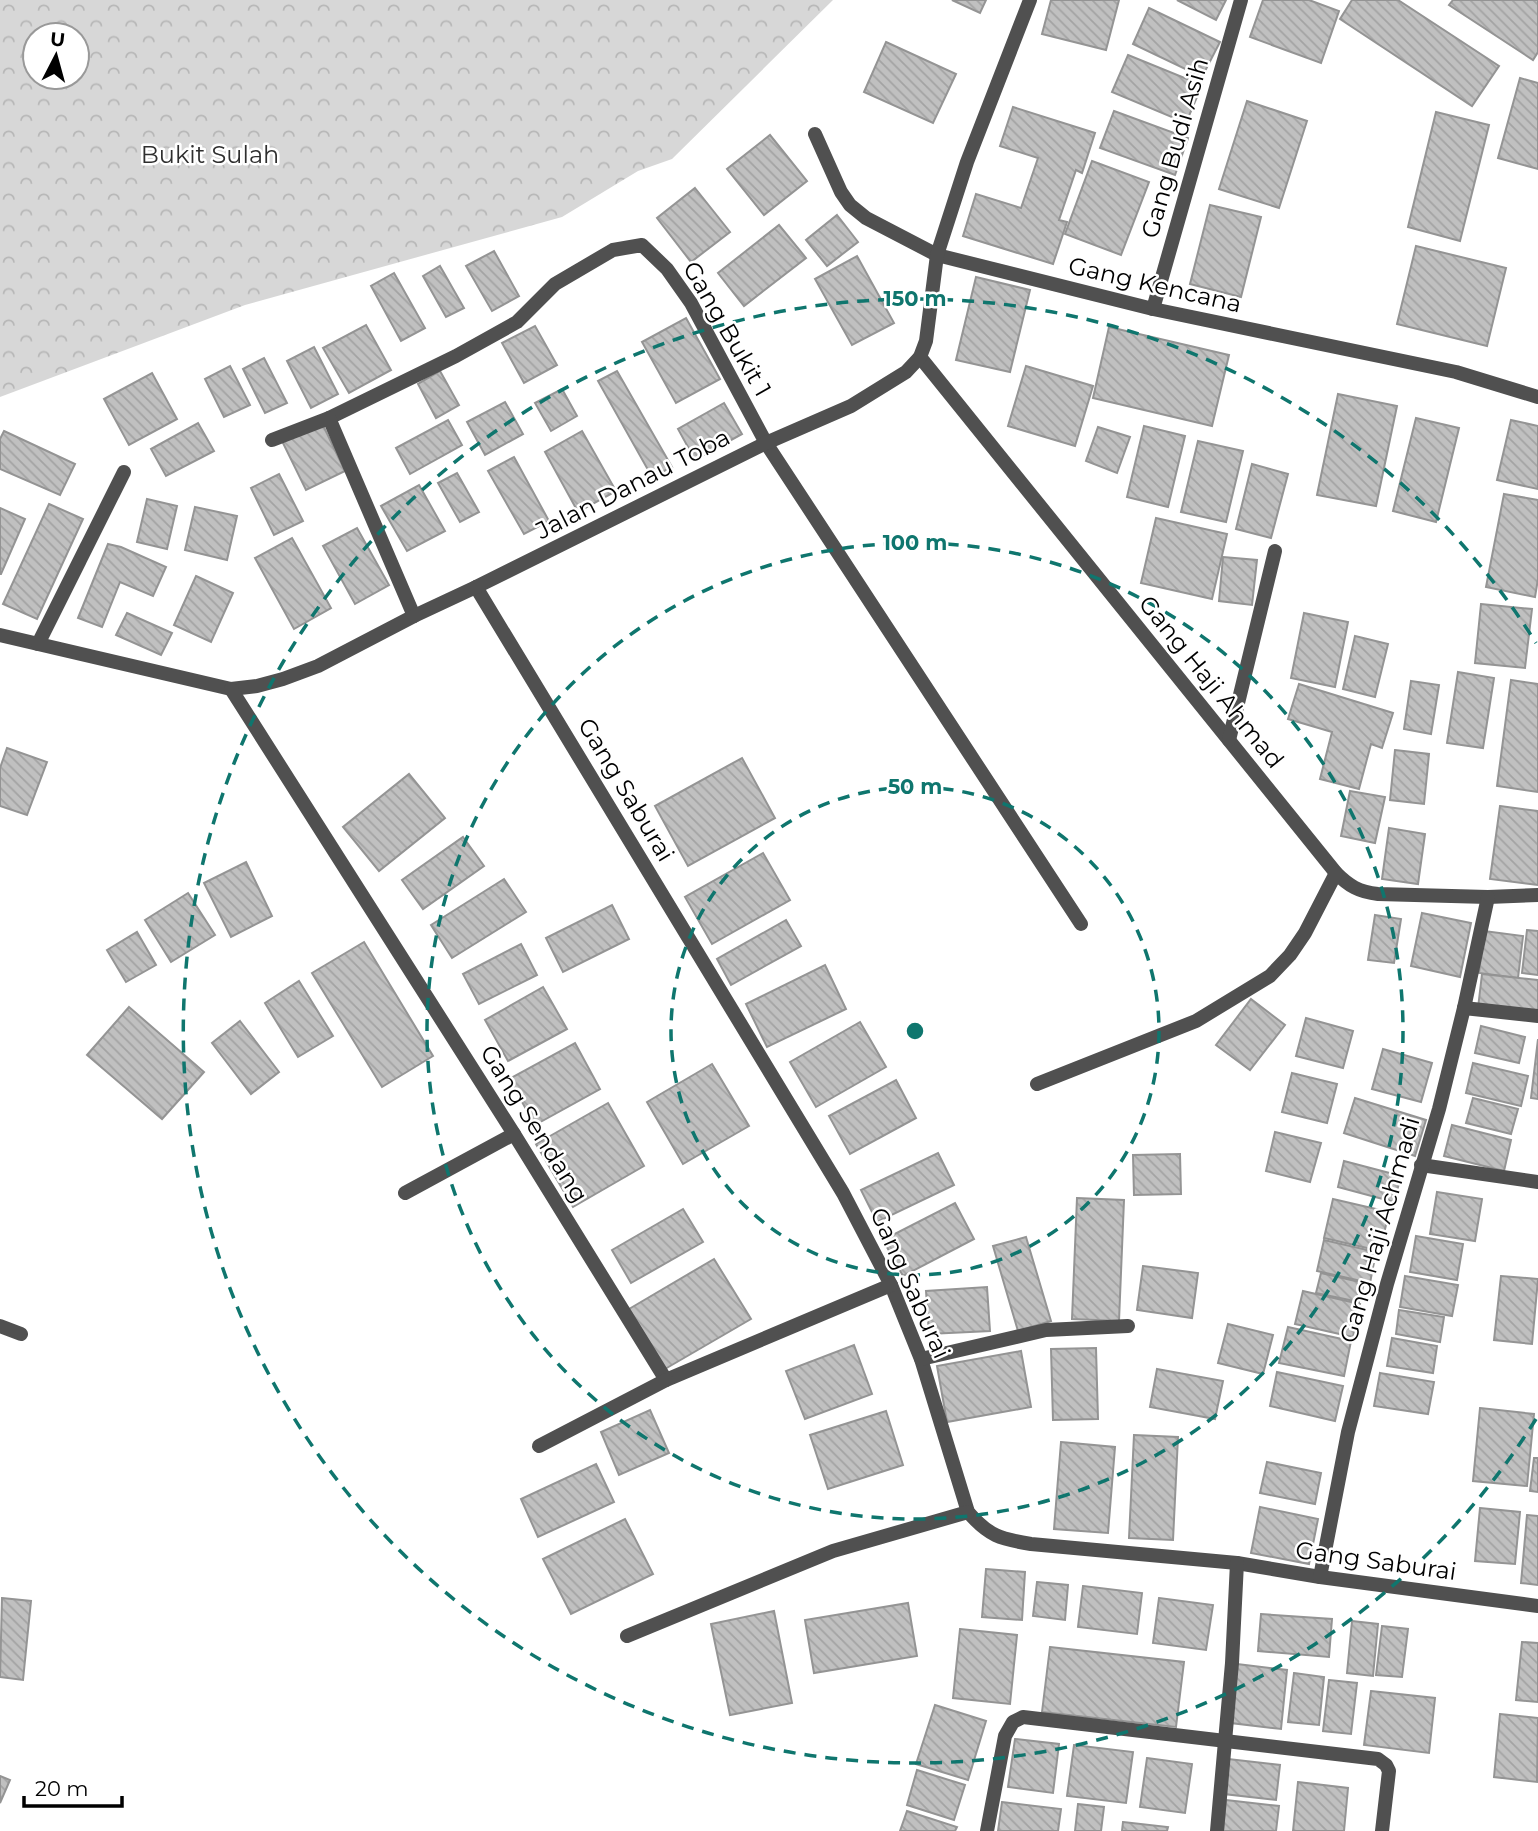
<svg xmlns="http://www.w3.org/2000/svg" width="1538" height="1831" viewBox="0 0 1538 1831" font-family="Montserrat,sans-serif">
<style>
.forest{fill:url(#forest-crowns);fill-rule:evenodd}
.building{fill:url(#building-back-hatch);stroke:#949494;stroke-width:2}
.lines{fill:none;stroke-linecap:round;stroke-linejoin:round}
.lane{stroke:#505050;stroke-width:14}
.street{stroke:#505050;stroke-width:14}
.ring{fill:none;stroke:#0f766e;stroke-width:3.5;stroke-dasharray:12 9}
.labels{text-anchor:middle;stroke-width:5;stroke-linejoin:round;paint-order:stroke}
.street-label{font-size:24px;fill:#000;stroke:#fff}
.park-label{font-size:24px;fill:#2e2e2e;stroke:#fff}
.centre{fill:#0f766e;stroke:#fff;stroke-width:3.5}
.ring-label{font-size:21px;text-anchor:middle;font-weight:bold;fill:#0f766e;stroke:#fff;stroke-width:5;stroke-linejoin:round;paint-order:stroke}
</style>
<defs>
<pattern id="forest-crowns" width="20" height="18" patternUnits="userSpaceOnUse" patternTransform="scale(1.75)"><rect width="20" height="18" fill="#d7d7d7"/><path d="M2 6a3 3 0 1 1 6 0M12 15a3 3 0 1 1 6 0" fill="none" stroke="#b7b7b7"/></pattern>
<pattern id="building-back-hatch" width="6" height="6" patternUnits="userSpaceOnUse" patternTransform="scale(1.75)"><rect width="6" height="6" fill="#c0c0c0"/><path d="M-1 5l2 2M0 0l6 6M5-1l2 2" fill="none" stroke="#a3a3a3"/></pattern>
</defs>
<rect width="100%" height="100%" fill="#fff"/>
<path class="forest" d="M0,0H833L672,159L638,171L562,217L245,305L0,397ZM35,35H77V77H35Z"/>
<g class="building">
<polygon points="952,0 986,0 980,13"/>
<polygon points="1051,0 1119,0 1106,50 1042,34"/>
<polygon points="1177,0 1226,0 1216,20"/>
<polygon points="1263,0 1309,0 1339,11 1321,63 1250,37"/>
<polygon points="1352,0 1398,0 1499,66 1472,106 1340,19"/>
<polygon points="1453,0 1538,0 1538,52 1533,60 1449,5"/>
<polygon points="1149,8 1220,42 1202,77 1133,44"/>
<polygon points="886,42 956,74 933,123 864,92"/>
<polygon points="1128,55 1202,85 1186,123 1112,92"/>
<polygon points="1520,78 1538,83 1538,169 1498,158"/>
<polygon points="1247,101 1307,121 1279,208 1219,189"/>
<polygon points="1013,107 1095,133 1082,173 1076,170 1059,220 1067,222 1053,264 963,236 976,194 1021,208 1038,158 1000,146"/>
<polygon points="1114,111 1188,138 1175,175 1100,148"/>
<polygon points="1436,112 1489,125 1460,241 1408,227"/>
<polygon points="770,135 807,181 764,215 727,169"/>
<polygon points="1092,161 1149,182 1121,255 1065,234"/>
<polygon points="695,188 730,232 691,262 657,218"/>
<polygon points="1210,205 1261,217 1241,297 1190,284"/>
<polygon points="837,215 858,242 827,266 806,240"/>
<polygon points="779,225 806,258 744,306 718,273"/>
<polygon points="1416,246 1506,268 1487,346 1397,324"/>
<polygon points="494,251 519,296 492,311 466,266"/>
<polygon points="857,256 894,323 852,345 815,279"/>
<polygon points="440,266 464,308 446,317 423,276"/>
<polygon points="394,273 425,328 401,341 371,286"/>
<polygon points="976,277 1030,290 1010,372 956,360"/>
<polygon points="686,318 720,379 676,403 642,342"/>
<polygon points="366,325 391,370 349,393 323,348"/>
<polygon points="535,326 557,365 524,383 502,343"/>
<polygon points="1109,327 1229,355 1212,426 1093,398"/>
<polygon points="314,347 338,394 311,408 287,361"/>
<polygon points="264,358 287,403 265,413 243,369"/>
<polygon points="230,366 250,405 224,417 205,379"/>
<polygon points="1026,366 1093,386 1075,446 1008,426"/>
<polygon points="440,371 459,405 436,418 418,384"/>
<polygon points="617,371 672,467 652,477 598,381"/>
<polygon points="152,373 177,419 129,445 104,399"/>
<polygon points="562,389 577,416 551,431 535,403"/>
<polygon points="1338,394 1397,406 1376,506 1317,495"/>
<polygon points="505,402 523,434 485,455 467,422"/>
<polygon points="724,403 742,434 695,460 678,429"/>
<polygon points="1416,418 1459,428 1436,522 1393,511"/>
<polygon points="448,420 462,445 410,474 396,448"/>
<polygon points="1511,420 1538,426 1538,489 1497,480"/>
<polygon points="321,421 345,471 306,490 282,441"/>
<polygon points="198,423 214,451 166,476 151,449"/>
<polygon points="1144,426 1185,436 1168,507 1127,497"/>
<polygon points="1098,427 1130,437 1117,473 1086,461"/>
<polygon points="4,431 75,464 60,495 0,469 0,439"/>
<polygon points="582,431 616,491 578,512 545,452"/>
<polygon points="1198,441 1243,451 1226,522 1181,512"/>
<polygon points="514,457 549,521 524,534 488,471"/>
<polygon points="1252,464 1288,474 1271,538 1236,529"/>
<polygon points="457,473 479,512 460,522 438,483"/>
<polygon points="279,474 303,521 274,535 251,488"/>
<polygon points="419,485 445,531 407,551 381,506"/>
<polygon points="1504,494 1538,500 1538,579 1535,597 1486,587"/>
<polygon points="147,499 177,506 167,549 137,542"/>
<polygon points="49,504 83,519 37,619 3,604"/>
<polygon points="195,507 237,516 227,560 185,550"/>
<polygon points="0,508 25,519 1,574 0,574"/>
<polygon points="1156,518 1227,534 1212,599 1141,583"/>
<polygon points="357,528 389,585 355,604 323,546"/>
<polygon points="292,538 331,608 294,629 255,558"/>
<polygon points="108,544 121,547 166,567 153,596 120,582 102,627 78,618"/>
<polygon points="1223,557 1257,560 1252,605 1219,601"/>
<polygon points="196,576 233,593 211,642 174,625"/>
<polygon points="1481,604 1532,609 1525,668 1475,663"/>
<polygon points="127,613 172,633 161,655 116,635"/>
<polygon points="1304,613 1348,622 1335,687 1291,678"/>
<polygon points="1355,636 1388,644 1375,697 1343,689"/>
<polygon points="1458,672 1494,678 1483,748 1447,743"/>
<polygon points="1511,680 1538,684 1538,792 1497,786"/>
<polygon points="1411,681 1439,685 1431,734 1404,729"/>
<polygon points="1299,684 1393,713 1382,748 1371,744 1359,789 1320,779 1332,732 1288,719"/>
<polygon points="7,748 47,762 27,815 0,806 0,768"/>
<polygon points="1395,750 1429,754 1424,804 1390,800"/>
<polygon points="742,758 775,818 688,866 655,806"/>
<polygon points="409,774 445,818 379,871 343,827"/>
<polygon points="1350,791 1385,797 1375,843 1341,836"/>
<polygon points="1500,806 1538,811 1538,885 1490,879"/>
<polygon points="1389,828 1425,834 1418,884 1382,879"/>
<polygon points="463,837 484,866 423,909 402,880"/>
<polygon points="763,853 790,900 712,944 685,897"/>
<polygon points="246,862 272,916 231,937 204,883"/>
<polygon points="504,879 526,912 452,958 431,925"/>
<polygon points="188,893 215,935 171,962 145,920"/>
<polygon points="612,905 629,939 563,972 546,938"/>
<polygon points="1422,913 1471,923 1460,977 1411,966"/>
<polygon points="1375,915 1401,919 1394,963 1368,960"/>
<polygon points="786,920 801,946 731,985 717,959"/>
<polygon points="1527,930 1538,931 1538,975 1522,973"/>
<polygon points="1484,931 1523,936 1518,978 1479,973"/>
<polygon points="137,932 156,965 126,982 107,950"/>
<polygon points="364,942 433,1056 382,1087 312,973"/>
<polygon points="521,944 537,975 479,1004 463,974"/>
<polygon points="825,965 846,1009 767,1047 746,1004"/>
<polygon points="1482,974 1538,980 1538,1014 1478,1008"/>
<polygon points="299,981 333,1036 298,1057 265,1003"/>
<polygon points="543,987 567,1029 508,1061 485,1020"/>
<polygon points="1251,999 1285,1025 1250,1070 1216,1045"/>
<polygon points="129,1007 204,1072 162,1119 87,1055"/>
<polygon points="1306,1018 1353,1031 1343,1068 1296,1056"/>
<polygon points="240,1021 279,1072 251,1094 212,1043"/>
<polygon points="860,1022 886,1067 816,1107 790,1062"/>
<polygon points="1481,1026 1525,1037 1519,1063 1475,1053"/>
<polygon points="1538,1039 1538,1099 1531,1098"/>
<polygon points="575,1043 600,1089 535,1125 509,1079"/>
<polygon points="1383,1049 1432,1063 1421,1102 1372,1089"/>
<polygon points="1473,1063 1528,1076 1521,1106 1466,1093"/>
<polygon points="712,1064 749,1126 683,1164 647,1102"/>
<polygon points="1292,1073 1337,1084 1327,1123 1282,1112"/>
<polygon points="896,1080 916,1118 850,1154 829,1116"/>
<polygon points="1355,1098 1426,1120 1415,1156 1344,1133"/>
<polygon points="1473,1098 1518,1109 1511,1134 1466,1123"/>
<polygon points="608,1103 644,1166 573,1207 536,1144"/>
<polygon points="1452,1125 1511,1140 1504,1171 1444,1156"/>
<polygon points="1275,1132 1321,1143 1310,1182 1266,1171"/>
<polygon points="938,1153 954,1185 877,1222 861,1190"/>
<polygon points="1180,1154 1181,1194 1134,1195 1133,1155"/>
<polygon points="1344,1161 1401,1176 1394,1202 1338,1187"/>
<polygon points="1437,1192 1482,1199 1475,1241 1430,1234"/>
<polygon points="1077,1198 1124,1200 1119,1321 1072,1319"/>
<polygon points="1333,1199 1389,1212 1380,1251 1324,1238"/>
<polygon points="955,1203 974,1239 903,1276 883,1240"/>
<polygon points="683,1209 703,1242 631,1283 612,1250"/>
<polygon points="1416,1236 1463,1244 1457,1280 1410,1272"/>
<polygon points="1026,1237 1051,1321 1018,1331 993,1246"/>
<polygon points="1324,1240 1376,1252 1370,1283 1317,1271"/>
<polygon points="714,1259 751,1319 665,1369 629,1309"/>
<polygon points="1143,1266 1198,1273 1192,1318 1137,1310"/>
<polygon points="1321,1273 1364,1283 1359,1302 1316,1293"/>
<polygon points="1405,1276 1458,1285 1452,1316 1400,1307"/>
<polygon points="1501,1276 1538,1279 1532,1344 1494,1340"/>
<polygon points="987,1287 990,1331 929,1334 926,1291"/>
<polygon points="1303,1291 1360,1304 1353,1337 1295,1324"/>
<polygon points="1399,1310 1444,1317 1440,1342 1396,1334"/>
<polygon points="1228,1324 1273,1335 1263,1374 1218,1363"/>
<polygon points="1288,1327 1351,1341 1344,1376 1279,1363"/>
<polygon points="1392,1338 1437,1346 1433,1373 1387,1366"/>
<polygon points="854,1345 872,1394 805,1419 786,1371"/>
<polygon points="1096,1348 1098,1419 1053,1420 1051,1349"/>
<polygon points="1021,1351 1031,1407 947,1422 937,1366"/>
<polygon points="1157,1369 1223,1381 1215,1419 1150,1407"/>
<polygon points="1277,1372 1343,1386 1335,1421 1270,1406"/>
<polygon points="1380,1373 1434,1382 1428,1414 1374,1406"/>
<polygon points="1480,1408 1534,1414 1527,1486 1473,1481"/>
<polygon points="650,1410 669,1453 619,1475 601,1432"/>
<polygon points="886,1411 903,1465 828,1489 810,1435"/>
<polygon points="1134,1435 1178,1437 1173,1540 1129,1538"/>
<polygon points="1061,1442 1115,1447 1108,1533 1054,1529"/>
<polygon points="1534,1458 1538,1458 1538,1492 1530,1491"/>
<polygon points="1267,1462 1321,1473 1315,1504 1260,1493"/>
<polygon points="596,1464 614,1502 538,1537 521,1499"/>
<polygon points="1260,1507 1318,1519 1309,1564 1251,1553"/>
<polygon points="1480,1508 1520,1512 1515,1564 1475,1561"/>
<polygon points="1527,1515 1538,1516 1538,1585 1521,1583"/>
<polygon points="625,1519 653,1574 571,1614 543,1559"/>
<polygon points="986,1569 1025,1572 1022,1620 982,1617"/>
<polygon points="1037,1582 1068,1585 1065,1620 1033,1616"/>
<polygon points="1083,1586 1142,1593 1137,1634 1078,1627"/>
<polygon points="2,1598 31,1601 23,1680 0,1677"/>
<polygon points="1159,1598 1213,1605 1206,1650 1153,1643"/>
<polygon points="908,1603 917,1656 814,1673 805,1620"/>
<polygon points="774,1611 792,1703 730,1715 711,1624"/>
<polygon points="1261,1614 1332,1619 1329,1657 1258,1651"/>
<polygon points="1352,1621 1378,1624 1373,1676 1347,1673"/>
<polygon points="1382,1626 1408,1629 1402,1677 1376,1675"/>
<polygon points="960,1629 1017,1635 1010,1704 953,1698"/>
<polygon points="1522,1642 1538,1643 1538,1702 1516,1700"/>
<polygon points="1050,1647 1184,1662 1176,1727 1042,1712"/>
<polygon points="1237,1664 1287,1670 1281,1729 1231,1723"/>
<polygon points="1294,1673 1324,1677 1319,1725 1288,1722"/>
<polygon points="1329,1680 1357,1683 1351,1734 1323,1731"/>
<polygon points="1371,1691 1435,1698 1429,1753 1364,1745"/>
<polygon points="935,1705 986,1721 968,1780 916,1764"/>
<polygon points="1500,1714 1538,1718 1537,1782 1494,1777"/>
<polygon points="1015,1739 1059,1744 1053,1793 1008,1787"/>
<polygon points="1074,1745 1133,1752 1126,1803 1067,1796"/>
<polygon points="1147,1758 1192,1764 1185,1813 1140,1807"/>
<polygon points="1228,1759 1280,1765 1276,1800 1224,1794"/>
<polygon points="917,1770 965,1785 954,1820 907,1805"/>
<polygon points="0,1776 10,1780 0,1803"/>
<polygon points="1298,1782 1348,1788 1344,1831 1293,1831"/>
<polygon points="1226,1800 1279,1806 1276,1831 1223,1831"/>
<polygon points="1002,1802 1061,1809 1058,1831 998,1831"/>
<polygon points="1078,1804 1104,1807 1101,1831 1075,1831"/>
<polygon points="907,1811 957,1827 955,1831 900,1831"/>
<polygon points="1123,1822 1168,1827 1167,1831 1122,1831"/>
</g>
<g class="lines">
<g class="lane">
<polyline points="766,443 1081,924"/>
<polyline points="405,1193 514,1134"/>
</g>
<g class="street">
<polyline points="815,134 841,192 850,205 866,218 937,255 1153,309 1456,372 1538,397"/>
<polyline points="1153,309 1241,0"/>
<path d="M920,357L1336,873C1349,886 1359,892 1378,894L1488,897L1538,895"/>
<polyline points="329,418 456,356 517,322 555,284 613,250 642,245 667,269 691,303 766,443"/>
<polyline points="272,440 329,418 414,616"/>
<path d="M476,587L843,1193L891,1285L921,1359L968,1512C989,1536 1000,1539 1031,1544L1237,1563L1320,1577L1538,1606"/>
<polyline points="0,635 231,689 257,686 283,679 318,666 414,616 476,587 766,443 851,406 906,372 920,357 926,341 937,255 967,162 1030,0"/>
<polyline points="38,644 124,472"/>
<polyline points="231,689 514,1134 666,1380 891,1285"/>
<polyline points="1229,740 1275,551"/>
<polyline points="1464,1008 1538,1016"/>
<polyline points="1037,1084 1196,1021 1270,976 1290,955 1305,933 1336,873"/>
<polyline points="1421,1165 1538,1182"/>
<polyline points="0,1326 21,1334"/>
<polyline points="921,1359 1046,1330 1128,1326"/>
<polyline points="539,1446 666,1380"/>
<polyline points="1320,1577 1348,1432 1387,1284 1439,1109 1464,1008 1488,897"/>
<polyline points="627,1636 833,1551 968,1512"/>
<polyline points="987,1831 1005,1736 1013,1722 1023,1717 1378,1759 1386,1765 1389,1771 1382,1831"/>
<polyline points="1217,1831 1232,1663 1237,1563"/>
</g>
</g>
<g class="ring">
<circle cx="915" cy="1031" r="244"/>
<circle cx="915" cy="1031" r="488"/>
<path d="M1536 1419A732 732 0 1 1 1536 643"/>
</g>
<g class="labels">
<g class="street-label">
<text transform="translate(1175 148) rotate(-74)" y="8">Gang Budi Asih</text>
<text transform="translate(1155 285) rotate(13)" y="8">Gang Kencana</text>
<text transform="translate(727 329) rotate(60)" y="8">Gang Bukit 1</text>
<text transform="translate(633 484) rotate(-27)" y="8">Jalan Danau Toba</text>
<text transform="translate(1211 682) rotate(51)" y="8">Gang Haji Ahmad</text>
<text transform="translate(626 790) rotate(59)" y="8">Gang Saburai</text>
<text transform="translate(534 1124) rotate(58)" y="8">Gang Sendang</text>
<text transform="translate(1380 1230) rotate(-74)" y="8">Gang Haji Achmadi</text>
<text transform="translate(910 1283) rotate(66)" y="8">Gang Saburai</text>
<text transform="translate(1376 1561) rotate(8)" y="8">Gang Saburai</text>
</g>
<g class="park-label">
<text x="210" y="163">Bukit Sulah</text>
</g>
</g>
<circle cx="915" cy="1031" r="10" class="centre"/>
<g class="ring-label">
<text x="915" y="306">150 m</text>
<text x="915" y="550">100 m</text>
<text x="915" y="794">50 m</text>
</g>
<g transform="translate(56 56) rotate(6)"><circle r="33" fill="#ffffff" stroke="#999999" stroke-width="2"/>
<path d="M0-5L12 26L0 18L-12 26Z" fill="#000000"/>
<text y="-10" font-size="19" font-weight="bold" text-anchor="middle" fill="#000000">U</text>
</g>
<path d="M24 1796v10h98v-10" fill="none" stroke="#000000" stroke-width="3.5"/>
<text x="35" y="1796" font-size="21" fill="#000000" stroke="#ffffff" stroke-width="5" paint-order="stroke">20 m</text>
</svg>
